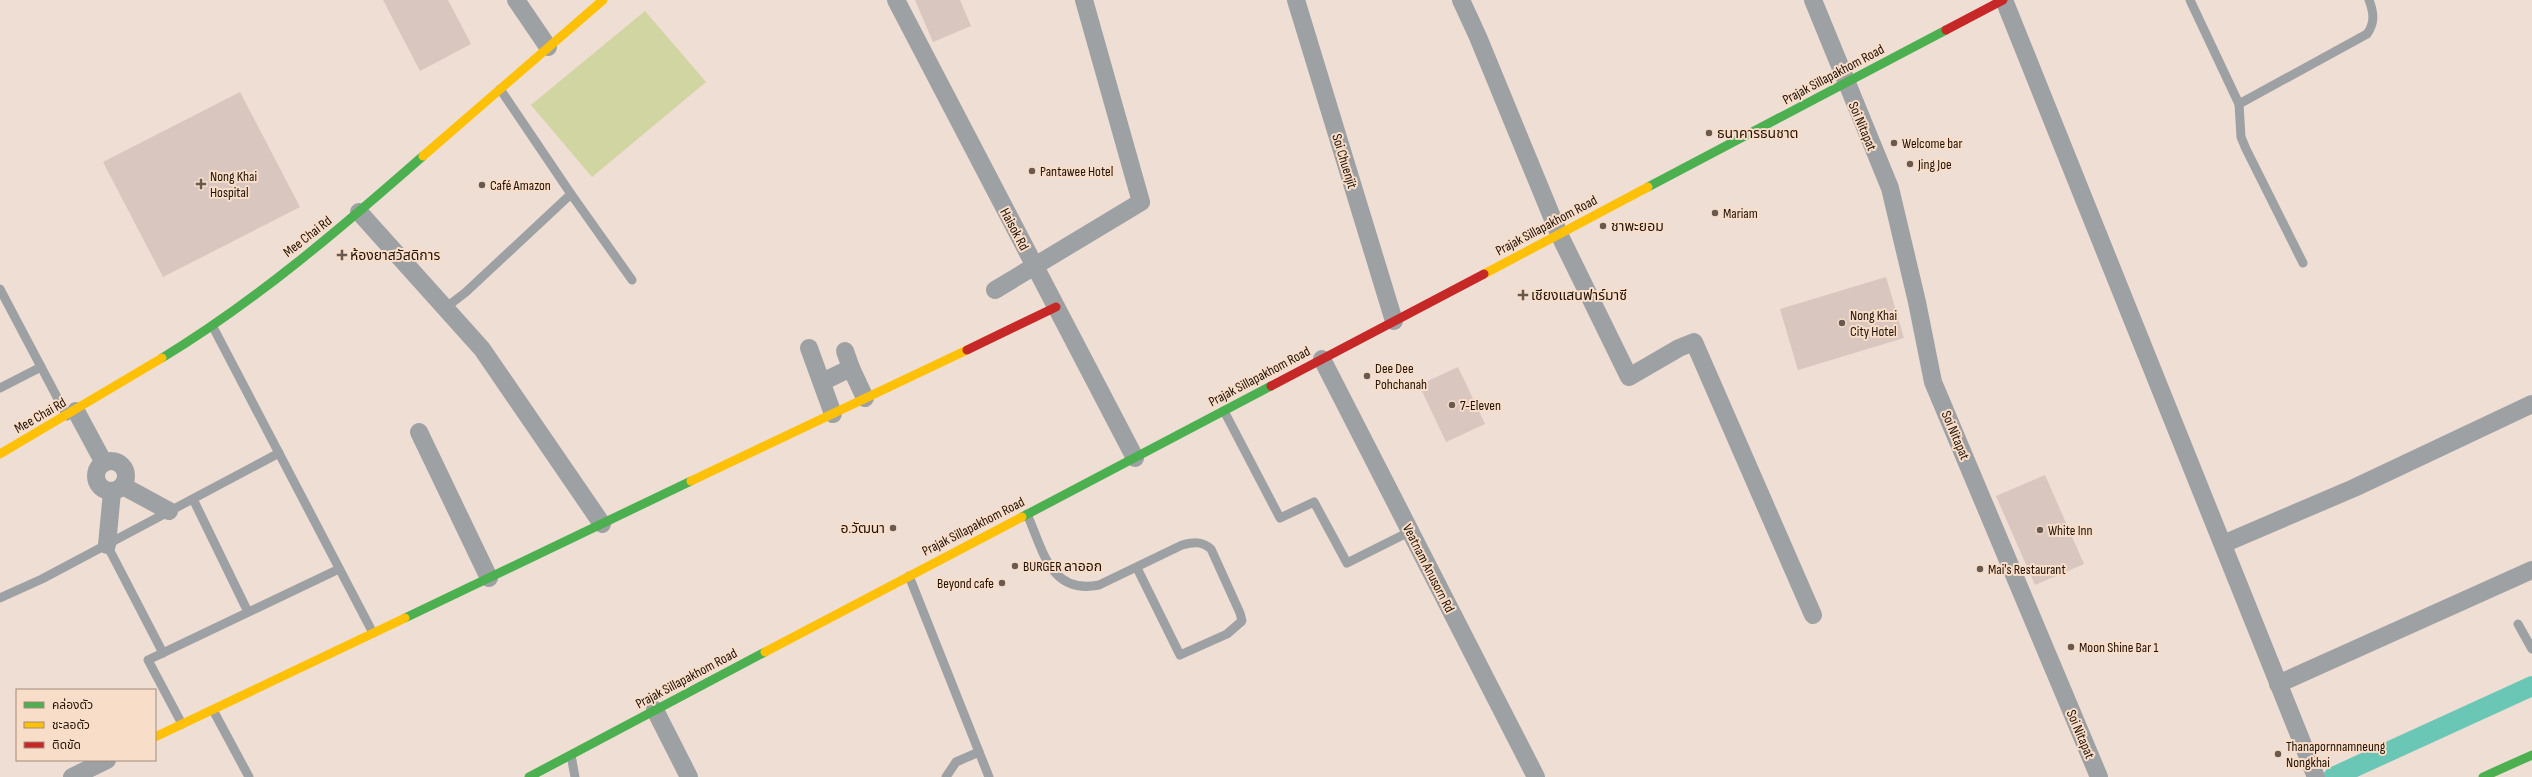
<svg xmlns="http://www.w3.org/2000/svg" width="2532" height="777" viewBox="0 0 2532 777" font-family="'Sofia Sans Condensed','Noto Sans Thai',sans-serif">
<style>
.green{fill:#d1d5a1}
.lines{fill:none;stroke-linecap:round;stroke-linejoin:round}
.canal{stroke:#6bc7b5;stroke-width:20}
.building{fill:#d8c6bf}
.lane{stroke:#9ea1a4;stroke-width:9}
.street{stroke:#9ea1a4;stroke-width:18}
.fast{stroke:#4caf50;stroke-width:9}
.slow{stroke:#ffc107;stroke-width:9}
.jam{stroke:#c62828;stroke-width:9}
.poi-dot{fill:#69594e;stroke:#f8ddc9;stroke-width:1.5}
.labels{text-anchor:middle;stroke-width:4;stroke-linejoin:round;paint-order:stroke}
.street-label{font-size:14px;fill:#211206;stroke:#f8ddc9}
.poi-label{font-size:14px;fill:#211206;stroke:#f8ddc9;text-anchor:start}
</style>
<rect width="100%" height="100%" fill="#eeded4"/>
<polygon class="green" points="645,11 706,82 592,177 531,105"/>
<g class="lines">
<polyline class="canal" points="2333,777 2532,686"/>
</g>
<g class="building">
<polygon points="383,0 448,0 471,44 420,71"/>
<polygon points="915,0 960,0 971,26 933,42"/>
<polygon points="240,92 300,207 163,277 103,162"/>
<polygon points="1886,277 1904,338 1798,370 1780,309"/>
<polygon points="1458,367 1485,424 1446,442 1419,385"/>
<polygon points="2045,475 2084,564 2035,585 1996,496"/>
</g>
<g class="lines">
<g class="lane">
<polyline points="2190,0 2239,104 2241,137 2246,149 2303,263"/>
<polyline points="500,89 571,194 632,280"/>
<path d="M2239,104L2367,34C2375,23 2374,13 2369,0"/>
<polyline points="0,289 67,416"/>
<polyline points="444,309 466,292 571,194"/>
<polyline points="213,327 373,633"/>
<polyline points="0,388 41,367"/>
<polyline points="1224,411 1280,518 1314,502 1347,563 1411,531"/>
<polyline points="193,499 248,612"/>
<path d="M1027,514C1043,550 1050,595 1099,585L1182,545C1194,542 1202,541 1211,549L1240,613L1242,621L1227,634L1180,655L1137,568"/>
<polyline points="107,545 163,653"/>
<polyline points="909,576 989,777"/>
<polyline points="0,598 42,579 279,453"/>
<polyline points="2518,624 2532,649"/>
<polyline points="213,710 249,777"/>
<polyline points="182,724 148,660 339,569"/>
<polyline points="571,755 575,777"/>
<polyline points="946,777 956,762 979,752"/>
</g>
<g class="street">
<polyline points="516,0 548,47"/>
<polyline points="896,0 1135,458"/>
<polyline points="1296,0 1394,321"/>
<polyline points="1461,0 1478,37 1559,234 1629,377 1679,348 1694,342 1813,615"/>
<polyline points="1813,0 1890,188 1917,302 1933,382 2099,777"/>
<polyline points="2004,0 2316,777"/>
<polyline points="359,212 482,349 602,524"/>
<polyline points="995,290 1141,202 1084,0"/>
<polyline points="809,348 833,414"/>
<polyline points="845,351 851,368"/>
<polyline points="1322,359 1536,777"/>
<polyline points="822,382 851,368 865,398"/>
<polyline points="76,411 104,463"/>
<polyline points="419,432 489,578"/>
<circle cx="111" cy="476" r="15"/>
<polyline points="123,486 169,511"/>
<polyline points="2223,544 2354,488 2532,404"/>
<polyline points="107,545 112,492"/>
<polyline points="2278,684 2532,570"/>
<polyline points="655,710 689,777"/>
<polyline points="72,777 107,760"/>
</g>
<g class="fast">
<polyline points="1648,187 1946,30"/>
<path d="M162,358C256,301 341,228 423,156"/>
<polyline points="1022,517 1271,386"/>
<polyline points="405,618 691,481"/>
<polyline points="529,777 765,652"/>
<polyline points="2483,777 2532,755"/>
</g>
<g class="slow">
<polyline points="423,156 603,0"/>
<polyline points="1484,274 1648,187"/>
<polyline points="0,454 162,358"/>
<polyline points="691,481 967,350"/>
<polyline points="765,652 1022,517"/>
<polyline points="155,737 405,618"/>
</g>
<g class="jam">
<polyline points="1946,30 2003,0"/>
<polyline points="967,350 1056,307"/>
<polyline points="1271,386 1484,274"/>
</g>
</g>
<g class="poi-dot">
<circle cx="1709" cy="133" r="4"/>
<circle cx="1894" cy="143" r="4"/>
<circle cx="1910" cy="164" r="4"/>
<circle cx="1032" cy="171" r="4"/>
<path d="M199 178h4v4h4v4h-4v4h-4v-4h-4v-4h4z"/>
<circle cx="482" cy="185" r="4"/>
<circle cx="1715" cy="213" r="4"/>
<circle cx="1603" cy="226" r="4"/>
<path d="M340 249h4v4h4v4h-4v4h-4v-4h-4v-4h4z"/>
<path d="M1521 289h4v4h4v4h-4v4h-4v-4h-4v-4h4z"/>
<circle cx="1842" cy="323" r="4"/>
<circle cx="1367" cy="376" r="4"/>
<circle cx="1452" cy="405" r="4"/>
<circle cx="893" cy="528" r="4"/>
<circle cx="2040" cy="530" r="4"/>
<circle cx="1015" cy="566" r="4"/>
<circle cx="1980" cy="569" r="4"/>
<circle cx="1002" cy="583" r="4"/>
<circle cx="2071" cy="647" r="4"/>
<circle cx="2278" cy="754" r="4"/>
</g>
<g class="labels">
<g class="street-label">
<text transform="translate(1833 74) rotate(-28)" y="5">Prajak Sillapakhom Road</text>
<text transform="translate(1863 126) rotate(67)" y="5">Soi Nitapat</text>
<text transform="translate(1345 161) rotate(73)" y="5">Soi Chuenjit</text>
<text transform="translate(1546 225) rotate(-28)" y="5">Prajak Sillapakhom Road</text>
<text transform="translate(1015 229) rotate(62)" y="5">Haisok Rd</text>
<text transform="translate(307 236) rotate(-38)" y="5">Mee Chai Rd</text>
<text transform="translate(1259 376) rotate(-28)" y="5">Prajak Sillapakhom Road</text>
<text transform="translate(40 415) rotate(-30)" y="5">Mee Chai Rd</text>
<text transform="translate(1956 435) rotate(67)" y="5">Soi Nitapat</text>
<text transform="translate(973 526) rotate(-27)" y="5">Prajak Sillapakhom Road</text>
<text transform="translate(1429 568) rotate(63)" y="5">Veatnam Anusorn Rd</text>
<text transform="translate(686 678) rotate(-28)" y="5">Prajak Sillapakhom Road</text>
<text transform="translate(2081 734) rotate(67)" y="5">Soi Nitapat</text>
</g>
<g class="poi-label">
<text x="1717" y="138">ธนาคารธนชาต</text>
<text x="1902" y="148">Welcome bar</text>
<text x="1918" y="169">Jing Joe</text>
<text x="1040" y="176">Pantawee Hotel</text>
<text x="210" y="181">Nong Khai<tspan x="210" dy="16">Hospital</tspan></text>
<text x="490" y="190">Café Amazon</text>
<text x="1723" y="218">Mariam</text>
<text x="1611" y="231">ชาพะยอม</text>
<text x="350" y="260">ห้องยาสวัสดิการ</text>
<text x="1531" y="300">เชียงแสนฟาร์มาซี</text>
<text x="1850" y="320">Nong Khai<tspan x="1850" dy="16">City Hotel</tspan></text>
<text x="1375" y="373">Dee Dee<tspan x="1375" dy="16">Pohchanah</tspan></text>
<text x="1460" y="410">7-Eleven</text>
<text x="885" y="533" text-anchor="end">อ.วัฒนา</text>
<text x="2048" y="535">White Inn</text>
<text x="1023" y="571">BURGER ลาออก</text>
<text x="1988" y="574">Mai's Restaurant</text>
<text x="994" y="588" text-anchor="end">Beyond cafe</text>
<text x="2079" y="652">Moon Shine Bar 1</text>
<text x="2286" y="751">Thanapornnamneung<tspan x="2286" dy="16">Nongkhai</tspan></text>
</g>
</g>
<rect x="16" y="689" width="140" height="72" fill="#f8ddc9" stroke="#a28c7b"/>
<rect x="24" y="702" width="20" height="6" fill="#4caf50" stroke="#a28c7b"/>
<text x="52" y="709" font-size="12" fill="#211206">คล่องตัว</text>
<rect x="24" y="722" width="20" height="6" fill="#ffc107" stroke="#a28c7b"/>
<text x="52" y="729" font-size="12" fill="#211206">ชะลอตัว</text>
<rect x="24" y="742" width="20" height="6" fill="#c62828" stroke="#a28c7b"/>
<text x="52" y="749" font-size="12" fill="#211206">ติดขัด</text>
</svg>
